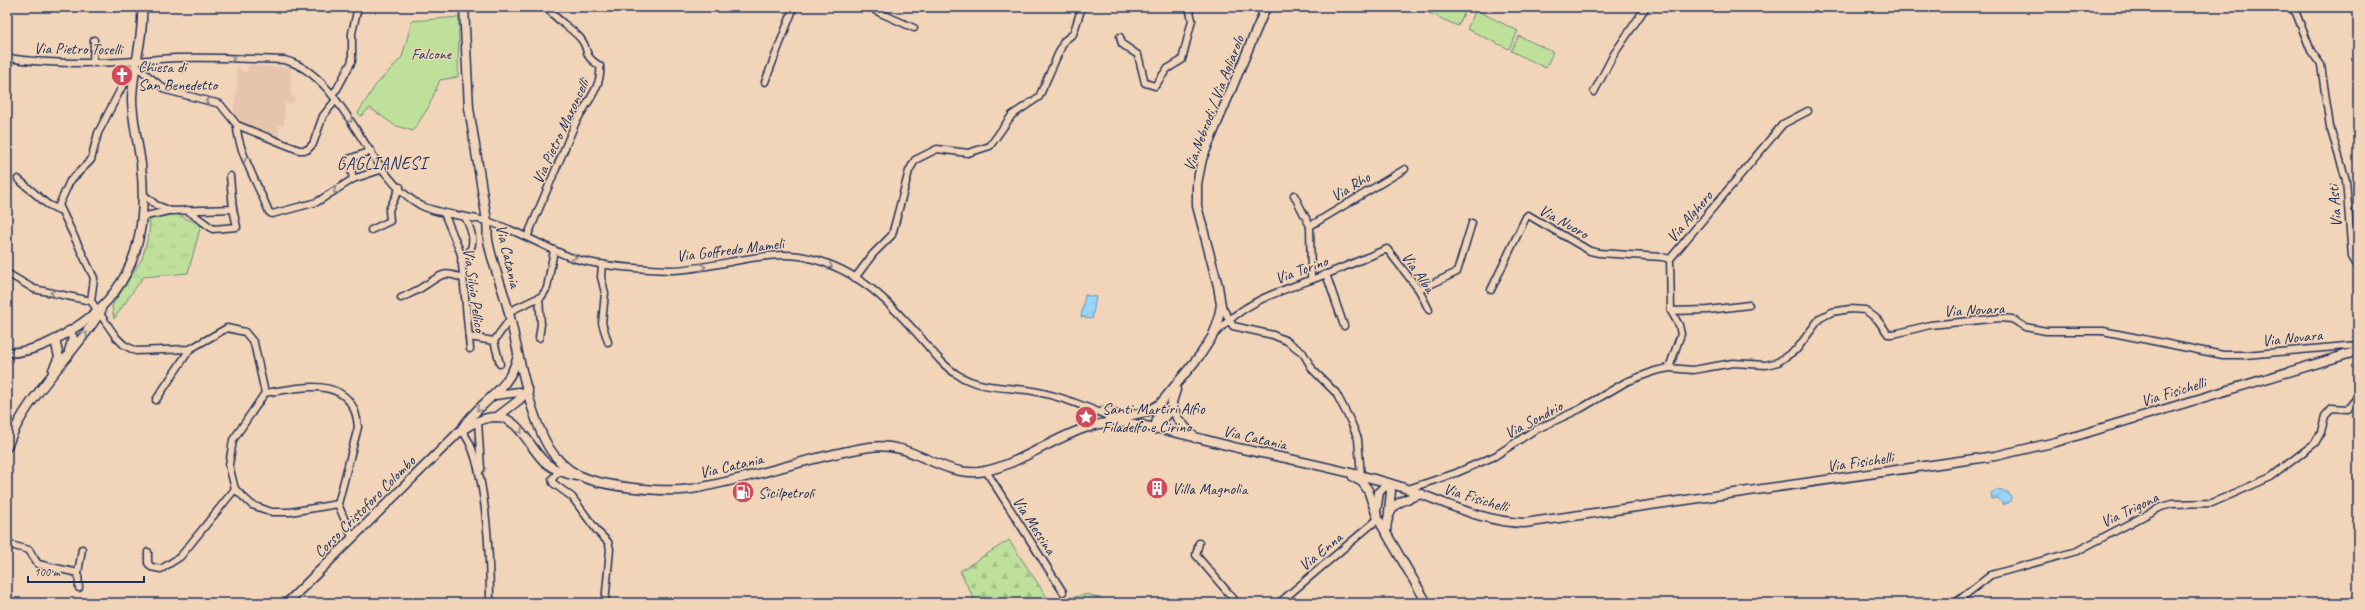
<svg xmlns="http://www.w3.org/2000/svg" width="2365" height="610" viewBox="0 0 2365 610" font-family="Caveat,sans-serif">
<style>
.built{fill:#e7c5ac}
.grass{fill:url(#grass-tufts);stroke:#6c887c}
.forest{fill:url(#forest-firs);stroke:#6c887c}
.park{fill:#bee09a;stroke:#6c887c}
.water{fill:url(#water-waves);stroke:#6793bc}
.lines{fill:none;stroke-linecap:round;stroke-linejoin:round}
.street-casing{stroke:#1b2f5e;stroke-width:9}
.secondary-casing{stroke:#1b2f5e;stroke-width:11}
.street{stroke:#f2d5b8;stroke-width:6}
.secondary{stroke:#f2d5b8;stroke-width:8}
.oneway{stroke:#86828b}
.labels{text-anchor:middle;stroke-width:3;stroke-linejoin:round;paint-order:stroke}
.street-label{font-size:16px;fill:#1b2f5e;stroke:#f2d5b8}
.park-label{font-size:16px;fill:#2b4164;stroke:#f2d5b8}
.poi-label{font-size:16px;fill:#1b2f5e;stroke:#f2d5b8;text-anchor:start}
.neighbourhood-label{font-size:17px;letter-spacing:1px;fill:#1b2f5e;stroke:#f2d5b8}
</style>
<defs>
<pattern id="grass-tufts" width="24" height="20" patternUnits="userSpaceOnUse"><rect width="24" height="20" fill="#bee09a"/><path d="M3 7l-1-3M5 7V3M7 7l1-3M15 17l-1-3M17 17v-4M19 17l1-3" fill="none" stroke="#a3c087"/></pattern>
<pattern id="forest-firs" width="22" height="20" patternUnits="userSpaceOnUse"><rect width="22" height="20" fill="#bee09a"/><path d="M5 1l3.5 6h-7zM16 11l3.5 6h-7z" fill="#a3c087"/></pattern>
<pattern id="water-waves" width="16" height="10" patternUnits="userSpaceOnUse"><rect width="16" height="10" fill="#99d6fa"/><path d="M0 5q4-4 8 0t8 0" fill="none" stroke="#83b8d9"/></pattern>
</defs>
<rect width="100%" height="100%" fill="#f2d5b8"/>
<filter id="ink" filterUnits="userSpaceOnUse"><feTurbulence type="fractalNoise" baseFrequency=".025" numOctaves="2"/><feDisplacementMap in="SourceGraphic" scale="8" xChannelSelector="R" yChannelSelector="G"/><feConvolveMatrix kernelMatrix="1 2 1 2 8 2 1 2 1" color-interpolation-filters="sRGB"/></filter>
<g filter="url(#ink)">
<polygon class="built" points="249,65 291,68 291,96 296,97 293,104 285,103 284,125 279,125 278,140 248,127 233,115 237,84 236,67 239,67 242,72 247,71"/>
<polygon class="grass" points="176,214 201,225 188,273 143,277 114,319 112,306 142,259 149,234 150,219"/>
<polygon class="forest" points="1009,540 1050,602 1088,594 1110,603 976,603 960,571"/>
<g class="park">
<polygon points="1424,7 1467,7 1458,26 1422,10"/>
<polygon points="1476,10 1518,31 1509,49 1467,29"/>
<polygon points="459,17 458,77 440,80 428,108 413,131 394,125 370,108 361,116 358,113 375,86 402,57 412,21"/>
<polygon points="1519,36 1553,52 1546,68 1511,51"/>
</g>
<g class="water">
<polygon points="1085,295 1096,297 1092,319 1081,317"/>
<polygon points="1996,490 2008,492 2011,498 2010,502 2003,505 1998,498 1992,499 1991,493"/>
</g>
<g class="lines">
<g class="street-casing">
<g id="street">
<polyline points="866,7 868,7"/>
<polyline points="873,7 876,11 914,28"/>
<polyline points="2290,7 2296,13 2311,51 2321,65 2330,127 2346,180 2352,257 2358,267"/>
<polyline points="1120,37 1122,44 1138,55 1145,83 1155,86 1167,69 1182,60 1192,20 1189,7"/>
<path d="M7,58C56,65 110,64 159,59C200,56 243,59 284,60C344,74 366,175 420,205C440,215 464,215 486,221C515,229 542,246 570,257C598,267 641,269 670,270C714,270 769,247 809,258C859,270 888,301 921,338C932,351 943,366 958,375C980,389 1008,387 1033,391C1061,396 1089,408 1115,419"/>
<polyline points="93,62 94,40"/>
<polyline points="137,67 166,90 220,104 237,125 299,150 307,150 313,144 323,116 335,101"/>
<polyline points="765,82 794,7"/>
<polyline points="1594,92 1614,54 1646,7"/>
<polyline points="332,94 337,89 352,61 352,33 358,7"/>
<path d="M237,125C236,147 260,189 269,212L272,214L317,202L353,179L383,169"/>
<polyline points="18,179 47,204 59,210"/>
<polyline points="353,179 349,159 371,151"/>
<polyline points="143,194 156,205 171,211 233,209 230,176"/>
<polyline points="1294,195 1310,226 1311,279"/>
<polyline points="187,210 213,229 237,227 233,209"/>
<polyline points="444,213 461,254 470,349"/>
<polyline points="142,217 168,211"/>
<polyline points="1310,226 1405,169"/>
<polyline points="371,230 390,221 389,210 400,187"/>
<path d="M527,237C543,199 559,162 575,124C583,107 603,87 600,66C581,54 591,52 581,39C571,27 556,21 547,7"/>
<path d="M461,261C478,249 473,232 465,217"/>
<polyline points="602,264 601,277 605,293 602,323 608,342"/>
<polyline points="7,273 34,289 91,301"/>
<polyline points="1326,274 1344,326"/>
<polyline points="855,278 873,254 892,235 909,171 915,160 937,149 968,153 990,146 1012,115 1039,97 1064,41 1073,34 1082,7"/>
<polyline points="1419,290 1457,272 1472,223"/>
<polyline points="1491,290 1526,217 1528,215 1590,251 1599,253 1662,257 1670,259"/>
<path d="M401,298C409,294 417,291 424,286C441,276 441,270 462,278"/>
<polyline points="539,298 541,324 539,338"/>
<path d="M91,301L116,337L124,345L136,351L190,349L227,328L245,332L254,343L265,393C302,387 354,374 358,427L338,504L352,537"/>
<polyline points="91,301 94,278 59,205 70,181 91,160 98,133 126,79 134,77"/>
<polyline points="1221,305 1233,326 1273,335 1287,341 1303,353 1313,370 1336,393 1351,422 1358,439 1361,476"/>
<polyline points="1671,311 1708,310 1749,305"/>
<polyline points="508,312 542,296 547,288 554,250"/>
<path d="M1215,334C1247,298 1285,290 1327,274C1347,266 1367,257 1387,249L1419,290L1429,310"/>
<polyline points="469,337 494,341 510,319"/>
<polyline points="494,341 500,364"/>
<polyline points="1669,368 1681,334 1679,325 1671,311 1670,259 1783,124 1808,111"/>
<polyline points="265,393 233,440 229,465 235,489 252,505 272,512 290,512 338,504"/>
<polyline points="156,400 190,349"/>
<path d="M1083,407C1092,412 1095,418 1090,428"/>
<polyline points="1103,410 1124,416"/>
<polyline points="478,421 481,469"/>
<path d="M461,430C487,456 490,565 490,603"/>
<polyline points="562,468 552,479 553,483 572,497 598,532 608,542 610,549 605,603"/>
<polyline points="986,471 1063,592"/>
<polyline points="1408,489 1456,473 1495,456 1533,431 1580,409 1626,382 1655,371 1669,368 1693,370 1733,363 1766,365 1778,362 1797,349 1820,318 1832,312 1850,309 1865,310 1877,319 1888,334 1894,334 1930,325 2000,318 2012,319 2025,327 2046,331 2103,331 2223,355 2245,355 2358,345"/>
<polyline points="1199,543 1196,555 1237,603"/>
<polyline points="7,544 29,550 38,564 78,573 79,588"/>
<polyline points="148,552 148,563 151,567 161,569 180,557 235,489"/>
<polyline points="78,573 82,549"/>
<polyline points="1279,603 1378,519"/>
<polyline points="1955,603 1991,575 2077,551 2161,507 2172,504 2212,503 2271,477 2315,443 2321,432 2325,416 2332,408 2348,409 2358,396"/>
</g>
</g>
<g class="secondary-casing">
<g id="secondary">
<path d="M464,7L469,108L487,221C488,227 487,234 488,240C492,264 503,288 509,313C518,350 531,428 555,456C562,465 574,474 585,478C609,487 666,493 691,489C752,479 810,456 870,447C914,440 943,480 985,471C1031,462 1078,416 1127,423C1164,428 1201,439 1238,448C1289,459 1341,469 1392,484C1435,497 1478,522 1524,523L1995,456L2056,442L2358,351"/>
<polyline points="69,351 73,338 69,331"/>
<path d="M7,353C36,352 59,339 82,323C137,284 148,228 141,164C138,142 132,119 132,98C133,67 144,37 142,7"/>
<polyline points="53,370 59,357 55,340"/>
<polyline points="495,395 519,392 528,396"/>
<polyline points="1172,404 1177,418 1195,438"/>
<polyline points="497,417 519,400 528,391"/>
<polyline points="1109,420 1146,412 1160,404 1201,354 1212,337 1217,325 1221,305 1218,286 1197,206 1197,184 1202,159 1266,7"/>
<polyline points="1155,429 1168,414 1176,390"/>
<polyline points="1155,429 1160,404"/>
<path d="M462,430C472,424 483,417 496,417C519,416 531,451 546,463C556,471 566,474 577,476"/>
<path d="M7,447C26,395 73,357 101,311"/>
<polyline points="1353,477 1362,482 1368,490 1378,519 1427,603"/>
<polyline points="1376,512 1379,492 1388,483 1391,491 1389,512"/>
<path d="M1386,532C1387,505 1398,501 1422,494"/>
<path d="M287,603L461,430C479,400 508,394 518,356"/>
</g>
</g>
<use href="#street" class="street"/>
<use href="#secondary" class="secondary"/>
</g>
<defs><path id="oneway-chevron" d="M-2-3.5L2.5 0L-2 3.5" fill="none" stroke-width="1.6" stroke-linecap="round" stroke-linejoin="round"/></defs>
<g class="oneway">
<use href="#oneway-chevron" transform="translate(232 59) rotate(1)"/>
<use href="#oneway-chevron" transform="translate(208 101) rotate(-166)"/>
<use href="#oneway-chevron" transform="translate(350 120) rotate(53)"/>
<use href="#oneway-chevron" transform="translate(247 159) rotate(-114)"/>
<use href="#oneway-chevron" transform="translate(336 191) rotate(145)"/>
<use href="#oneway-chevron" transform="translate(574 257) rotate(16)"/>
<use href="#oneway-chevron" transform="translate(830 266) rotate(25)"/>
<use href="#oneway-chevron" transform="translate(703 267) rotate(-8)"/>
<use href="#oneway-chevron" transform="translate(53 293) rotate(-168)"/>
<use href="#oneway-chevron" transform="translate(85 334) rotate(-53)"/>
<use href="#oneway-chevron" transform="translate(479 409) rotate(138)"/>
<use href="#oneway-chevron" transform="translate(520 431) rotate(54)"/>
</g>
</g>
<defs>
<g id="church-disc" transform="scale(1.15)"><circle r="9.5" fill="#d1495b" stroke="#f2d5b8"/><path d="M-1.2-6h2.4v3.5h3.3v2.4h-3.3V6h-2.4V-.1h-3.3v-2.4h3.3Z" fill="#fff"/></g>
<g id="sight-disc" transform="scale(1.15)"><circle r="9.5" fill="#d1495b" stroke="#f2d5b8"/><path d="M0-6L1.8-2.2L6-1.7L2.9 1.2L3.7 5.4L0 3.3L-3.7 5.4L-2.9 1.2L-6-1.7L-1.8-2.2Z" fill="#fff"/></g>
<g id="building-disc" transform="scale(1.15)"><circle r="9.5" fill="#d1495b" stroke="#f2d5b8"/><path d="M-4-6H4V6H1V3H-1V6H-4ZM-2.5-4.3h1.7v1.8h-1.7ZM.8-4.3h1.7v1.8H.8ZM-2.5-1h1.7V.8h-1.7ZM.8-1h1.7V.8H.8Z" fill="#fff"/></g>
<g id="fuel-disc" transform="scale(1.15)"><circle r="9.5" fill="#d1495b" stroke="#f2d5b8"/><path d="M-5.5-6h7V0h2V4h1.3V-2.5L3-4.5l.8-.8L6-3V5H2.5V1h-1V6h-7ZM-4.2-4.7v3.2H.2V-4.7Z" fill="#fff"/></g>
</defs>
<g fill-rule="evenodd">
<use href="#church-disc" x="122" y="75"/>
<use href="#sight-disc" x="1086" y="417"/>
<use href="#building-disc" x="1157" y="488"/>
<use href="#fuel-disc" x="743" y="492"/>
</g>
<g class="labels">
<g class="street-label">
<text transform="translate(78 48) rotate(1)" y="6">Via Pietro Toselli</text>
<text transform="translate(1213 103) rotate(-69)" y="6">Via Nebrodi / Via Agliarolo</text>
<text transform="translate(560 131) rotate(-65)" y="6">Via Pietro Maroncelli</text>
<text transform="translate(1350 186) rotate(-31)" y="6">Via Rho</text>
<text transform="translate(2334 206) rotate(-95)" y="6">Via Asti</text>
<text transform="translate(1689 216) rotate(-50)" y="6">Via Alghero</text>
<text transform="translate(1564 221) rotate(29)" y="6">Via Nuoro</text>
<text transform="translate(730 249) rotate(-7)" y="6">Via Goffredo Mameli</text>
<text transform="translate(509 256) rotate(77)" y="6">Via Catania</text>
<text transform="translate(1301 269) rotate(-20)" y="6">Via Torino</text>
<text transform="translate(1419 272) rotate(55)" y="6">Via Alba</text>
<text transform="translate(475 290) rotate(82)" y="6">Via Silvio Pellico</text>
<text transform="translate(1974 309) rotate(-3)" y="6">Via Novara</text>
<text transform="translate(2292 337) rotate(-6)" y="6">Via Novara</text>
<text transform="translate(2173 391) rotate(-17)" y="6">Via Fisichelli</text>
<text transform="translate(1533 419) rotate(-28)" y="6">Via Sondrio</text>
<text transform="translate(1255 437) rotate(13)" y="6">Via Catania</text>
<text transform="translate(1860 461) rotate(-8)" y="6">Via Fisichelli</text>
<text transform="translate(731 465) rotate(-13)" y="6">Via Catania</text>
<text transform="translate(1476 497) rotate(17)" y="6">Via Fisichelli</text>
<text transform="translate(364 506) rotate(-45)" y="6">Corso Cristoforo Colombo</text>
<text transform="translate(2129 509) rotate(-26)" y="6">Via Trigona</text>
<text transform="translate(1035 525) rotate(57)" y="6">Via Messina</text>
<text transform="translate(1320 551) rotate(-40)" y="6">Via Enna</text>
</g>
<g class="park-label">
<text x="431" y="59">Falcone</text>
</g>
<g class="poi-label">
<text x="138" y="72">Chiesa di<tspan x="138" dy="18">San Benedetto</tspan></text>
<text x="1102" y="414">Santi Martiri Alfio<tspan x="1102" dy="18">Filadelfo e Cirino</tspan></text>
<text x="1172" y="494">Villa Magnolia</text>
<text x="758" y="498">Sicilpetroli</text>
</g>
<g class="neighbourhood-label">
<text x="382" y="169">GAGLIANESI</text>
</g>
</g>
<rect width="2365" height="610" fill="none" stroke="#f2d5b8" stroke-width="24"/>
<rect x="12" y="12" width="2341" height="586" fill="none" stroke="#1b2f5e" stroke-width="1.5" filter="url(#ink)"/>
<path d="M28 576v6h116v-6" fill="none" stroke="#1b2f5e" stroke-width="2"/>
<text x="34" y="576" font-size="12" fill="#1b2f5e" stroke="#f2d5b8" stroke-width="3" paint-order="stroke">100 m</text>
</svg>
